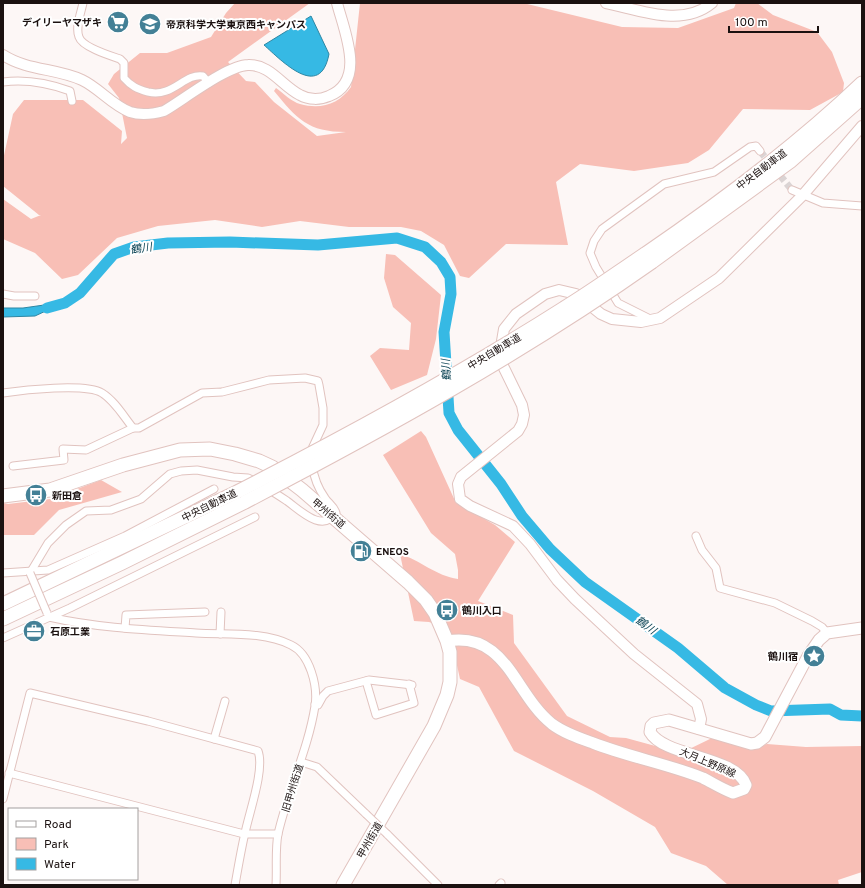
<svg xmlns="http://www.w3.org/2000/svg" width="865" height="888" viewBox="0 0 865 888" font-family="Overpass,'Noto Sans JP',sans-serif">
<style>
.green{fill:#f8bfb6}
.water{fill:#36b9e4;stroke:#2e87a4}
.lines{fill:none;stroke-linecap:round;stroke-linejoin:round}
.river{stroke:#36b9e4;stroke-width:11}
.street-tunnel{stroke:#dbd4d4;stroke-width:7;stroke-dasharray:7 3.5;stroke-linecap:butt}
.street-casing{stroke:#e1c3bf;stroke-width:9}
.secondary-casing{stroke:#e1c3bf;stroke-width:12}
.primary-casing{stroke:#e1c3bf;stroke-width:13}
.highway-casing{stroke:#e1c3bf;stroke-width:15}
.street{stroke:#fff;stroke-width:7}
.secondary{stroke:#fff;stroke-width:10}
.primary{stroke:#fff;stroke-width:11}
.highway{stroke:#fff;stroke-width:13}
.street-bridge-casing{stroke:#e1c3bf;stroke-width:9;stroke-linecap:butt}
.highway-bridge-casing{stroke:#e1c3bf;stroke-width:15;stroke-linecap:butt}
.street-bridge{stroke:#fff;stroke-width:7}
.highway-bridge{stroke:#fff;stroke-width:13}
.labels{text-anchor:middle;stroke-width:4;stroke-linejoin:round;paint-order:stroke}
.poi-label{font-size:10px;font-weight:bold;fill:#1b1110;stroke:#fff;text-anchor:start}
.street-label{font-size:10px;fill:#1b1110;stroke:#fff}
.water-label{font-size:11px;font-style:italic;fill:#0b4354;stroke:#fff}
</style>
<rect width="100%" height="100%" fill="#fdf7f6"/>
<g class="green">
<path d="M235,3H310L228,62L246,81L255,82L274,102L317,136L346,132C308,132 297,119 274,91L276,88C283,93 292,102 300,104C321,110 339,104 351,87L360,3H523L622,27L678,28L734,8L736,3H757L773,15L817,32L832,52L844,83L843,92L810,110L743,109L709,150L688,163L634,171L580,164L556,182L568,245L506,244L469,278L460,276L444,245L421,231L401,227H349L300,221L262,227L215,220L158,226L117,238L78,275L62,279L35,253L3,239V199L31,219L41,215H39L3,186V160L13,114L24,100H83L122,131L121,144L127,138L119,98L108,84L114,74L140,53H167L211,37L226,13Z"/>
<polygon points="386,254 395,255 441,295 436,339 427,375 391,390 370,356 380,348 409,350 411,323 393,307 384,278"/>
<path d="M421,431L426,437L456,503L495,525L515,542L478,601L513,615L514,643L567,716L610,737L626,738L681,753L712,738L751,748H758L767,744L806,747L862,746V872L838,880L839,885H728L706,866L671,853L655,827L593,791L514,751L479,687L460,679L449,629L429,622L414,621L400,554C420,560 436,576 458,579V570L455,554L431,533L383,455Z"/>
<polygon points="101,480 122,492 59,510 34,535 3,535 3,503 8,504 50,499"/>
</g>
<g class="water">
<path d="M311,16L329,54C320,101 282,61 264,45Z"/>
<polygon points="65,302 35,316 3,317 3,308 23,308"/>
</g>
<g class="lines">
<polyline class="river" points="47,308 65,303 80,293 114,254 134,247 168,243 230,242 318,245 397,238 425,247 441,262 450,277 451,294 444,332 449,413 458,430 501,484 522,516 550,549 585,582 678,648 725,688 756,705 771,711 830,709 841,715 862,716"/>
<polyline class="street-tunnel" points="760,151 792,190"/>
<g class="street-casing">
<g id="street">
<path d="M83,3C81,13 75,27 79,37C82,47 111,56 120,59L124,63V78C131,86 137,89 148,92C173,98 184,73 203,76L209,83"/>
<path d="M3,82C26,79 48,83 70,91L72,101"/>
<polyline points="792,190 823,203 862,206"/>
<polyline points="3,294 14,296 35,296"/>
<polyline points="652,320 618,303 596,267 590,253 594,241 602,229 664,184 714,172 750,147 756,146 760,151"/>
<path d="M3,393C23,390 86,383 102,393C115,401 124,417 133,428H139L202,393L222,392L269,380L305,378L318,381L319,385L323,408V425L310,453"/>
<polyline points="13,466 64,460 63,449 86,450 133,428"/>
<path d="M268,489C275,493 281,497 287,501C301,511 322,533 336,513C334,506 328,503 325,498C317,487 314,478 312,465"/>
<polyline points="696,536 702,550 716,568 720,588 775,603 812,621 822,627 827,633"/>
<polyline points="3,573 48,570 125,536 214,489"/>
<polyline points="30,573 48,543 66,525 86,511 111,510 141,499 170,474 181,471 197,470 233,477 248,478 258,483"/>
<path d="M49,617C97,628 147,630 196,633C226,635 263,631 291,645C310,654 318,686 315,706C308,750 288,790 278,834C275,850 277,868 276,885"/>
<polyline points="125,628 126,615 205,612"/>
<polyline points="220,634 221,612"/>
<polyline points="3,638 70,608 255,517"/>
<polyline points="366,681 376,715 414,703 409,684"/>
<polyline points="315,704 318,705 323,696 328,691 369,680 412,685"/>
<polyline points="214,739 225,701"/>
<polyline points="301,762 317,767 366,814"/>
<polyline points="9,773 244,834 278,834"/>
<path d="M3,799L30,693L148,721L258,751C265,769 249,813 245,833C241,850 238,868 235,885"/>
<polyline points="387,834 438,885"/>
<polyline points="499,885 501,883"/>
</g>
</g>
<g class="secondary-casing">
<g id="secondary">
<path d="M606,3C640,10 682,28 712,3"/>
<path d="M3,55C28,71 56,68 82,80C99,88 112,105 130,112C142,116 153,114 164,111C183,100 228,65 248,65C270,64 282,86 300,95C309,100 320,100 329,96C367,81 344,31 337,3"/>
<polyline points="699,729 701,719 697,704 634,654 575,599 557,580 530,544 513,526 470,506 460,499 458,484 461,477 518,431 522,424 524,415 522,405 503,366 500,353 504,329 516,314 545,294 559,290 576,294 601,314 612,319 641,322 660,318 719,278 802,196 862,126"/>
</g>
</g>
<g class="primary-casing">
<path id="primary" d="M447,641C507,631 514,694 552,724C564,733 579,738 593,743C629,757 668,764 703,778C713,783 722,789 733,793L744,789L746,785C736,756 664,757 650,732L651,726L654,723L669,720L751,744L757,743L765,737L808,656L819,640L827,633L862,628"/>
</g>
<g class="highway-casing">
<g id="highway">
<path d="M645,254C721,202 795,147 862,83"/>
<polyline points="652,262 791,161 862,98"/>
<polyline points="3,496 50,490 123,465 180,450 210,449 235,454 259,461 272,467 302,490 408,582 426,600 435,613 447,641 450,652 450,682 447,695 434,726 343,885"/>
<polyline points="3,604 237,492"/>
<polyline points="3,619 122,563 245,502"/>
</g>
</g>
<use href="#street" class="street"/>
<use href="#secondary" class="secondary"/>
<use href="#primary" class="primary"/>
<use href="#highway" class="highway"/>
<g class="street-bridge-casing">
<g id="street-bridge">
<polyline points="30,573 47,613"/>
<polyline points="366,814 387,834"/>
</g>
</g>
<g class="highway-bridge-casing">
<g id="highway-bridge">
<path d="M237,492C348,435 459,375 564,308C592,291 618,272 645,254"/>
<path d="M245,502C385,429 523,353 652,262"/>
</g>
</g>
<use href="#street-bridge" class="street-bridge"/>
<use href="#highway-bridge" class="highway-bridge"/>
</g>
<defs>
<g id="supermarket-disc" transform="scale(1.15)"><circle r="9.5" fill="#438096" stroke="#fff"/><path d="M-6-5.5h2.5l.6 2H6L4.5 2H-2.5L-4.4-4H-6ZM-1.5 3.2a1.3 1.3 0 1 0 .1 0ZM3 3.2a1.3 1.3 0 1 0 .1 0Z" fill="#fff"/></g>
<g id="university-disc" transform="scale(1.15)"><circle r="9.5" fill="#438096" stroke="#fff"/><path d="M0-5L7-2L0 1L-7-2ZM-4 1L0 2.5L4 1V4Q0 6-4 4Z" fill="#fff"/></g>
<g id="bus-disc" transform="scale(1.15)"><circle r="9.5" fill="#438096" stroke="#fff"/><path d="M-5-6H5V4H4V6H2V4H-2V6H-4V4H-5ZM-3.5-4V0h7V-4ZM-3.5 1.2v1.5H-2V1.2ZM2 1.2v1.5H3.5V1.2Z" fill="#fff"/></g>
<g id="fuel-disc" transform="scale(1.15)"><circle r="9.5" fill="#438096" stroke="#fff"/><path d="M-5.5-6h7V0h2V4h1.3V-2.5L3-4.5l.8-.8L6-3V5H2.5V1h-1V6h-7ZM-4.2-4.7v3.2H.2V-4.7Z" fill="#fff"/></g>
<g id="office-disc" transform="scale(1.15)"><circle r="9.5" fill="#438096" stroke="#fff"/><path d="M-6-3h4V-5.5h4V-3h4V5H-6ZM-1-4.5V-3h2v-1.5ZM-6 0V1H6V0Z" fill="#fff"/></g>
<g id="sight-disc" transform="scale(1.15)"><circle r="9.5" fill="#438096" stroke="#fff"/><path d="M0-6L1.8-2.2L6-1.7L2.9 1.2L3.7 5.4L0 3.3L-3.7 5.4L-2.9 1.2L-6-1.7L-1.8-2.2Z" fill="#fff"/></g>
</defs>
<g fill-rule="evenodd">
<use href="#supermarket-disc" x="118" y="22"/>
<use href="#university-disc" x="150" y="24"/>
<use href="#bus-disc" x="36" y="495"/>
<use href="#fuel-disc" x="361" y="551"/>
<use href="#bus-disc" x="447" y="610"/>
<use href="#office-disc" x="34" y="631"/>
<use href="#sight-disc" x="814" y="656"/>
</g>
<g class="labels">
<g class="poi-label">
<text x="102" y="26" text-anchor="end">デイリーヤマザキ</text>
<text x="166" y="28">帝京科学大学東京西キャンパス</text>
<text x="52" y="499">新田倉</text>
<text x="376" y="555">ENEOS</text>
<text x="462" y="614">鶴川入口</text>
<text x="50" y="635">石原工業</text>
<text x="798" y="660" text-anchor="end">鶴川宿</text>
</g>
<g class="street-label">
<text transform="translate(761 169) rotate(-37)" y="4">中央自動車道</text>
<text transform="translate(494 351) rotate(-31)" y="4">中央自動車道</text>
<text transform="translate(209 505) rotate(-26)" y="4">中央自動車道</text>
<text transform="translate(329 513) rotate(40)" y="4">甲州街道</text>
<text transform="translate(708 762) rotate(23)" y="4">大月上野原線</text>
<text transform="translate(292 788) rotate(-73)" y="4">旧甲州街道</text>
<text transform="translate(369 840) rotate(-60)" y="4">甲州街道</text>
</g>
<g class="water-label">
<text transform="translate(141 248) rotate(-8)" y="4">鶴川</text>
<text transform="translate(446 370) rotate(-94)" y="4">鶴川</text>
<text transform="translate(646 625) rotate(36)" y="4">鶴川</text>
</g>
</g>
<rect width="865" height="888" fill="none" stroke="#1b1110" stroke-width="8"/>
<rect x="8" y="808" width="130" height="72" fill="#ffffff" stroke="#a4a09f"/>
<rect x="16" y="821" width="20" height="6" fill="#ffffff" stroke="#a4a09f"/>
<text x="44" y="828" font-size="12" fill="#1b1110">Road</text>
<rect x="16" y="838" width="20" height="12" fill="#f8bfb6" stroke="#a4a09f"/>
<text x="44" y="848" font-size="12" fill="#1b1110">Park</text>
<rect x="16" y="858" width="20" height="12" fill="#36b9e4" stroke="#a4a09f"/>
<text x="44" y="868" font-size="12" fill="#1b1110">Water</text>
<path d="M729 26v6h89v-6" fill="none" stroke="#1b1110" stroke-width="2"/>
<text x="735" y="26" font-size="12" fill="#1b1110" stroke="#ffffff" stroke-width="3" paint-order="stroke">100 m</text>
</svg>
